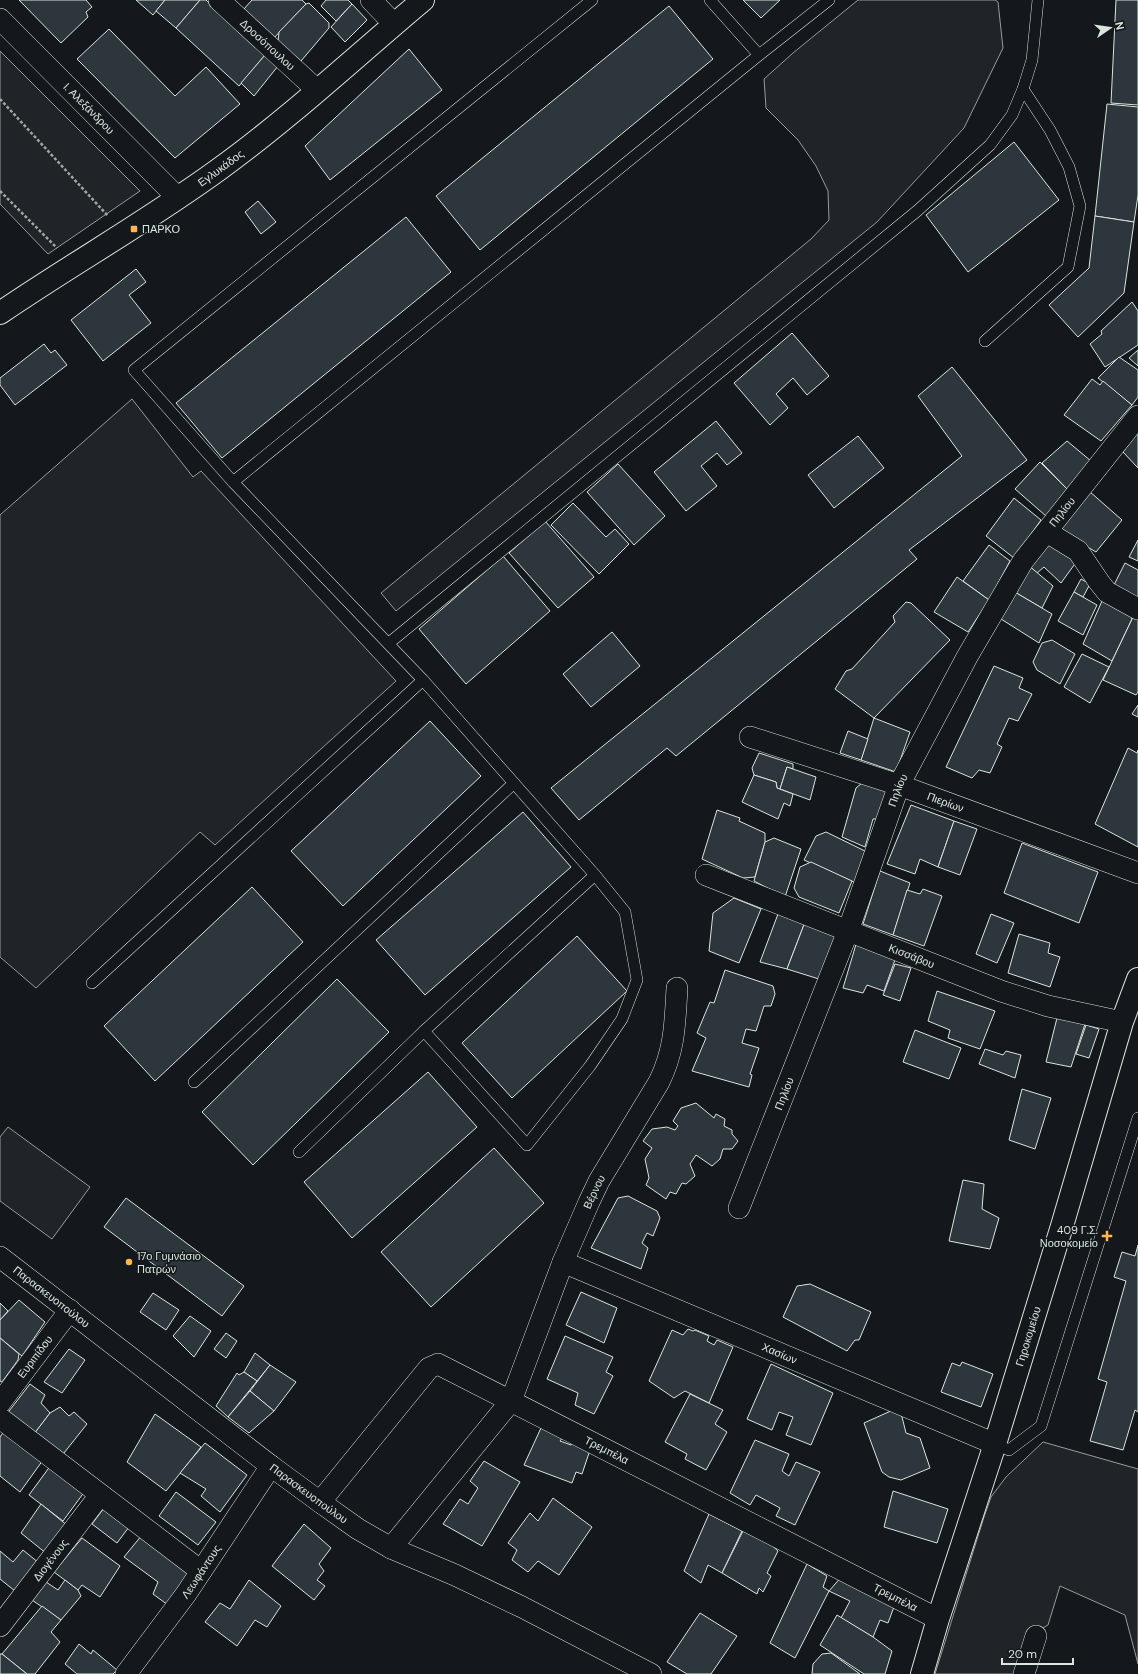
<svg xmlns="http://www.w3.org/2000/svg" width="1138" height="1674" viewBox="0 0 1138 1674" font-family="'DM Sans',sans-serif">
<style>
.green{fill:#202428;stroke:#939e99}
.building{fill:#2c363c;stroke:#d8e6dc}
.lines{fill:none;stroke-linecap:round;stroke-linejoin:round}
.service-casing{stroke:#d8e6dc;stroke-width:12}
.minor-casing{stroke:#d8e6dc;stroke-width:22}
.secondary-casing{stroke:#d8e6dc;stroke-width:24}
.path{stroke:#9da8a2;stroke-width:2.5;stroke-dasharray:3 2;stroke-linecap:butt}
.service{stroke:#14181c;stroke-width:11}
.minor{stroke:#14181c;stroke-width:21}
.secondary{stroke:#14181c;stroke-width:22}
.poi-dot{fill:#ffb74d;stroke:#14181c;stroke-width:1.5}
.labels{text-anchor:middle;stroke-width:3;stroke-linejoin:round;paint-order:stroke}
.street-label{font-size:11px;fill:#d8e6dc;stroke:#14181c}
.poi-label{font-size:11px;fill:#d8e6dc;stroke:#14181c;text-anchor:start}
</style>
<rect width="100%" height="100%" fill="#14181c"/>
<g class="green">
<polygon points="858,0 995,0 998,2 1003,48 964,128 877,222 396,611 381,593 811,239 829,220 828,191 816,166 798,140 766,108 764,79 793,53"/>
<polygon points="0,51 140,191 48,254 0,204"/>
<polygon points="132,399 193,477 201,471 396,681 215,845 200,832 36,988 0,957 0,515"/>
<polygon points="8,1127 90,1187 52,1239 0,1201 0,1137"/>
<polygon points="1043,1442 1138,1469 1138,1664 1125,1615 1060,1586 1048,1625 1025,1639 1017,1674 935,1674 984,1517 991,1497 1006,1477"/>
</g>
<g class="building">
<polygon points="19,0 86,0 92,7 86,12 88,17 61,43"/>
<polygon points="136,0 165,0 153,15"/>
<polygon points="165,0 200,0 176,28 156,11"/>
<polygon points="200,0 206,0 265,55 239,86 176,28"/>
<polygon points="252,0 302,0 306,4 273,39 243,10"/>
<polygon points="326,0 348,0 352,4 336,21 321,6"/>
<polygon points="743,0 780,0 761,18"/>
<polygon points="1116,0 1138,0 1138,105 1111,103"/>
<polygon points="309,3 329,23 329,28 301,61 278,42 279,32 306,4"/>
<polygon points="352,4 367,20 345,42 331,27"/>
<polygon points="669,6 713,59 480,250 436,196"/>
<polygon points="109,29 175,96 206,67 240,104 175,158 77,59"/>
<polygon points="409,49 442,90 330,180 305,146"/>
<polygon points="265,55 278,66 254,96 241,83"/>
<polygon points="1107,104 1138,107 1138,195 1134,222 1095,216"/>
<polygon points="1014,142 1059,200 968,272 926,215"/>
<polygon points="258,201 276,222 261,234 245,212"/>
<polygon points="1095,216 1134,222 1124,293 1078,337 1049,305 1089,268"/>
<polygon points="406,217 451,272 222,458 176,403"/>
<polygon points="136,269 146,282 129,295 151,323 103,361 71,320"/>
<polygon points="1132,302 1138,311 1138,345 1105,367 1090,344 1102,334 1101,331"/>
<polygon points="792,333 829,376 807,395 793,378 776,394 788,408 770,425 734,383"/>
<polygon points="44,344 51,353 55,350 67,365 15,405 0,385 0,378"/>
<polygon points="1138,350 1138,366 1129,358"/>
<polygon points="1119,357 1138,370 1138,397 1132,405 1098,378"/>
<polygon points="952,367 1027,460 909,550 917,559 676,756 667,748 579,820 551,788 962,456 918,396"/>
<polygon points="1092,379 1100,385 1103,381 1132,405 1101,441 1064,415"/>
<polygon points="716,421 742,453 727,465 717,453 701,466 717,486 686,511 654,472"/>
<polygon points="1138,431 1138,468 1123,452"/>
<polygon points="858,436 884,468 834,508 808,475"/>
<polygon points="1067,441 1091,461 1068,490 1042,463"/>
<polygon points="1040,462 1068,490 1046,516 1015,489"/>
<polygon points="618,464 665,516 634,545 587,492"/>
<polygon points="1089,491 1122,520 1096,552 1059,530"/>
<polygon points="1014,498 1041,520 1014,558 986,536"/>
<polygon points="573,503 606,537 615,529 629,544 599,574 551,525"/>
<polygon points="545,521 594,577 558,608 509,553"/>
<polygon points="1050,540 1077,561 1061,583 1044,567 1037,573 1028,565"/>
<polygon points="1138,540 1138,561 1129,557"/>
<polygon points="989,545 1010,561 989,600 963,581"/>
<polygon points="503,556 550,611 466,684 419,629"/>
<polygon points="1125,563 1138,570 1138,600 1113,587"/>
<polygon points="1028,565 1053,586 1042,608 1013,591"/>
<polygon points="957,577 989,600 968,632 934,612"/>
<polygon points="1081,579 1090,584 1083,597 1074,592"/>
<polygon points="1013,591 1052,614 1039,643 1001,619"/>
<polygon points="1074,592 1097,605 1083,635 1058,621"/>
<polygon points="1102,601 1129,613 1132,619 1112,661 1083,644"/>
<polygon points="906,602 911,603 950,640 874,718 835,689 846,671 852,669 895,622 893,616"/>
<polygon points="1134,615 1138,617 1138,692 1136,695 1103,680"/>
<polygon points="612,632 640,666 591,707 563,674"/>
<polygon points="1052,640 1075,654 1060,684 1037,670 1033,662 1042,643"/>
<polygon points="1082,654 1109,667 1090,703 1064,687"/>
<polygon points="994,666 1023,678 1019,688 1032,694 1018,721 1009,718 997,744 1002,747 990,773 979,770 972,778 946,767"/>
<polygon points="1138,705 1138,717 1132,714"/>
<polygon points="874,718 910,732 896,772 861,760"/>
<polygon points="430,721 481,776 343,906 291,851"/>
<polygon points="848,731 868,739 861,760 840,753"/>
<polygon points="1128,748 1137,753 1138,750 1138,847 1095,824"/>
<polygon points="759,753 793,764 793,769 787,767 780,789 777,788 776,782 754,775 752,768"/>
<polygon points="787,767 816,777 810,800 780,789"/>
<polygon points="754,775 776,782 777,788 793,794 790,806 784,803 778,819 742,802"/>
<polygon points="862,783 888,792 878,819 873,819 865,847 842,837 856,788"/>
<polygon points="911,805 954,821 938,867 920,859 915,874 887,864"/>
<polygon points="717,810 740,818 739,821 765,833 765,842 755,877 743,878 702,859"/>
<polygon points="523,812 571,867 425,995 376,940"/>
<polygon points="954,821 977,829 960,875 938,867"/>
<polygon points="826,832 865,851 856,883 804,860 816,836"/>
<polygon points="774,838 801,849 785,897 754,881 765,842"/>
<polygon points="1022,843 1098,872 1079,923 1004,893"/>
<polygon points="811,862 852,881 839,913 799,897 794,888 800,867"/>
<polygon points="880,871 910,883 893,935 863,924"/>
<polygon points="252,887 303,942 155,1081 104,1026"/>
<polygon points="923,889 942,896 924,946 893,935 907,890 920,894"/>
<polygon points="734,898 761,909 739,963 709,951 713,913"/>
<polygon points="778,914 805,922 787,969 760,962"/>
<polygon points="991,914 1014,923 997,963 976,954"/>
<polygon points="805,922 837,933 819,979 787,969"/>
<polygon points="1019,934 1050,943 1048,953 1060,957 1050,987 1008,973"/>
<polygon points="577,936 627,991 512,1098 462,1043"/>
<polygon points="857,941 896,957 884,991 867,985 863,993 843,988"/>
<polygon points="895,964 911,968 900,1001 883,995"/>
<polygon points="725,970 773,986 775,994 771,1006 764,1006 756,1031 746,1029 742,1043 759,1048 750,1074 752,1075 749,1087 692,1071 706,1038 697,1033 710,1002 714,1003"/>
<polygon points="337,979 389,1032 253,1165 202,1112"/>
<polygon points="937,991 995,1011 980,1049 948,1038 950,1030 928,1021"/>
<polygon points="1058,1014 1086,1021 1071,1067 1046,1062"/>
<polygon points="1086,1025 1099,1029 1089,1058 1076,1054"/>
<polygon points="915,1030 961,1048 949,1079 903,1062"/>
<polygon points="985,1049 1003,1055 1006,1051 1021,1055 1015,1078 979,1064"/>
<polygon points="428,1072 477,1127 352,1238 304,1182"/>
<polygon points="1022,1089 1051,1098 1035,1149 1009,1140"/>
<polygon points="696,1103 714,1118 716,1114 725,1119 724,1126 732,1130 732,1134 738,1141 732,1149 723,1149 720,1159 712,1166 696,1155 690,1164 695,1176 686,1184 682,1183 676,1194 670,1192 666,1199 646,1185 649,1178 645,1159 652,1148 643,1141 652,1129 667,1127 675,1130 678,1126 673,1121 681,1108"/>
<polygon points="494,1148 544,1203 431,1307 381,1252"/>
<polygon points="963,1180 984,1184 982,1209 999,1218 990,1249 949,1241"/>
<polygon points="628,1196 657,1211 660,1218 653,1236 647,1233 642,1243 648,1248 641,1269 591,1248 618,1198"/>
<polygon points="126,1198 244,1286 222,1316 104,1227"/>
<polygon points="1138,1245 1138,1412 1135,1410 1123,1450 1090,1441 1107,1382 1098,1379 1126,1281 1114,1277 1122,1252 1135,1256"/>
<polygon points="810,1284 871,1312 859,1340 855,1340 847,1351 783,1317 797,1286"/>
<polygon points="581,1292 617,1308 604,1343 566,1325"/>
<polygon points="153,1293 179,1310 166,1330 140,1312"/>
<polygon points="19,1300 45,1322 22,1356 0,1338 0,1320"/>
<polygon points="0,1303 8,1311 0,1320"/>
<polygon points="190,1316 211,1331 194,1357 173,1336"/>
<polygon points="688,1329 693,1331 695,1330 709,1336 707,1341 714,1345 717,1340 733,1347 709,1403 685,1391 674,1398 649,1381 672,1330 683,1335"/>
<polygon points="226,1333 237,1341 226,1358 214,1349"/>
<polygon points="565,1336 613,1357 606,1372 613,1376 594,1414 575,1405 578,1393 547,1379"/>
<polygon points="0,1338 19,1354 18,1360 2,1382 0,1381"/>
<polygon points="69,1349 85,1360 62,1393 44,1382"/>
<polygon points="255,1353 270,1365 257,1381 244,1372"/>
<polygon points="962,1362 993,1374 981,1407 941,1392 952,1363 960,1366"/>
<polygon points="771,1364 833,1393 811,1445 786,1435 793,1417 779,1412 772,1430 747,1419"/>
<polygon points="270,1365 296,1382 274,1411 250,1391"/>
<polygon points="244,1372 257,1381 228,1417 216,1406 237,1373 239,1375"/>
<polygon points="30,1384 45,1395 41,1403 50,1413 34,1434 6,1415"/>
<polygon points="250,1391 274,1411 249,1433 228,1417"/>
<polygon points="690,1394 723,1410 715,1424 727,1432 706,1470 685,1459 687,1454 665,1442"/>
<polygon points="60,1407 69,1416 74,1412 87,1424 60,1458 34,1434 50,1413"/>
<polygon points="893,1410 901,1413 906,1433 920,1438 930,1468 901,1480 889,1477 882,1472 864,1423"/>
<polygon points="155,1414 201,1447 166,1491 127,1462"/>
<polygon points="541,1428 563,1437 560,1441 571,1445 573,1440 590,1450 582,1474 576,1472 572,1483 524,1465"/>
<polygon points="5,1430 43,1460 20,1492 0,1476 0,1437"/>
<polygon points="755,1440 789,1454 782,1471 789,1476 796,1462 820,1472 795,1525 776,1516 780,1508 756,1495 750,1505 730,1493"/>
<polygon points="205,1443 247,1475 220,1512 201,1496 206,1489 180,1473"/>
<polygon points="484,1461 520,1482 482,1546 443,1524 460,1499 468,1504 478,1488 470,1481"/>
<polygon points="51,1465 85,1491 63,1521 29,1495"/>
<polygon points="893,1491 948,1509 937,1543 884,1527"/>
<polygon points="176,1492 216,1522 198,1545 159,1516"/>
<polygon points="553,1498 592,1527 559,1575 538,1561 528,1572 512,1560 517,1550 508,1543 530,1513 538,1521"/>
<polygon points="41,1504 68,1526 47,1554 21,1533"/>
<polygon points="104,1508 129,1527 117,1543 92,1524"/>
<polygon points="709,1514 742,1531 722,1573 708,1565 701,1583 684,1571"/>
<polygon points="304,1524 331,1548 319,1564 324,1571 317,1580 325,1586 314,1600 272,1566"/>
<polygon points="746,1525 767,1541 778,1551 767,1573 771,1576 763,1592 759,1588 757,1594 722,1573"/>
<polygon points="142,1535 191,1574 168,1605 153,1594 158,1582 124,1557"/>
<polygon points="82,1538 120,1566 100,1597 82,1585 78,1590 54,1572"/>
<polygon points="23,1550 39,1563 15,1591 0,1579 0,1551 13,1562"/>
<polygon points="807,1564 827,1576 823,1587 829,1591 795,1658 770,1643"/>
<polygon points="843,1575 895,1604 888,1623 880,1620 873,1637 841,1618 850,1601 829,1591"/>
<polygon points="65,1580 78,1590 81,1596 61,1620 32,1600 46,1582 58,1590"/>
<polygon points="249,1580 281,1606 267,1627 255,1620 237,1646 205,1622 220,1603 230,1609"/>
<polygon points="42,1606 61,1620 51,1632 60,1642 35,1674 27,1674 2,1654"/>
<polygon points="700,1613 737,1636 711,1674 687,1674 667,1662"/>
<polygon points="837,1615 873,1637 892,1651 885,1674 864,1674 820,1645"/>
<polygon points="79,1644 91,1654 93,1650 117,1670 113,1674 77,1674 65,1664"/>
<polygon points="831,1653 860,1674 812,1674 813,1664 822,1654"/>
<polygon points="0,1654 2,1654 27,1674 0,1674"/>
</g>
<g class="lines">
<g class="service-casing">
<g id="service">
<polyline points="710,0 759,55"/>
<polyline points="985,341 1068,267 1080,206 1069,167 1050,130 1023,89"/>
<polyline points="233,482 759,55 829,0"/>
<polyline points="389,643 917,211 990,145 1012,115 1023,89 1032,60 1038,0"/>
<polyline points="92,983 423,680"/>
<polyline points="424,1031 527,1145 590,1066 622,1019 637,980 625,912 595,875 423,680 233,482 134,370 592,0"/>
<polyline points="194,1082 514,783"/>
<polyline points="299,1152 424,1031 595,875"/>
<polyline points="995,1444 1009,1450 1041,1426 1138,1118"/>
</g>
</g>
<g class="minor-casing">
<g id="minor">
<path id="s1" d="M219,0L317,90"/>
<polyline points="371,0 394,24"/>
<path id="s2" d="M0,19L178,198"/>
<polyline points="1047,532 1078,551 1099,582 1107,592 1138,609"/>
<path id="s3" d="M750,737L899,785L1138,873"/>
<path id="s4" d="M706,875L1001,991L1048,1006L1122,1022"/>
<path id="s5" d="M739,1208L848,931L899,785L967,657L1023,561L1138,416"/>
<path id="s6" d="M0,1257L271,1466L320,1502L358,1529L391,1548L455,1575L522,1607L651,1674"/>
<path id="s7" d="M563,1262L995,1444"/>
<path id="s8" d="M0,1403L70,1310"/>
<polyline points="0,1418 201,1571"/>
<path id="s9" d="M320,1502L429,1368L438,1364L938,1619"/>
<path id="s10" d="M391,1548L511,1401L563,1262L589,1202L599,1181L659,1082C675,1050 675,1022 677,988"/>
<path id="s11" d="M0,1626L100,1495"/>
<path id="s12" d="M126,1674L186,1594L271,1466"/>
<polyline points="1024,1674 1036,1636"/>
</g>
</g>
<g class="secondary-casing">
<g id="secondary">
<path id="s13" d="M0,313C72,264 148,221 218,170C290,118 355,57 423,0"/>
<path id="s14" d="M922,1674L938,1619L995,1444L1062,1226L1122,1022L1138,979"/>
</g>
</g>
<g class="path">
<polyline points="0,99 108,216"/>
<polyline points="0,191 57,248"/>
</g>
<use href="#service" class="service"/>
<use href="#minor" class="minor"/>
<use href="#secondary" class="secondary"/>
</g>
<g class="poi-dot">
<rect x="130" y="225" width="8" height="8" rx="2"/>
<path d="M1105 1230h4v4h4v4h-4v4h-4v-4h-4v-4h4z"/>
<circle cx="129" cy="1262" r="4"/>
</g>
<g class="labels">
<g class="street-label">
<text dy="4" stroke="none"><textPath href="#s1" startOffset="66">Δροσόπουλου</textPath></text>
<text dy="4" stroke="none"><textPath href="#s2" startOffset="126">Ι. Αλεξάνδρου</textPath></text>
<text dy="4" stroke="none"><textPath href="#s13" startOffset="264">Εγλυκάδος</textPath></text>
<text dy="4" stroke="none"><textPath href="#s5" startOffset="771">Πηλίου</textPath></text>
<text dy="4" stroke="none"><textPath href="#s5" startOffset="447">Πηλίου</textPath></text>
<text dy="4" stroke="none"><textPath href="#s3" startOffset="206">Πιερίων</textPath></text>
<text dy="4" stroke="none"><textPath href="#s4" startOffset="221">Κισσάβου</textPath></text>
<text dy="4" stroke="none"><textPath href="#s5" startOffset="123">Πηλίου</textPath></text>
<text dy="4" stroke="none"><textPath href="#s10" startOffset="415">Βέρνου</textPath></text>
<text dy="4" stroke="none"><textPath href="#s6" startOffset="65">Παρασκευοπούλου</textPath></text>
<text dy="4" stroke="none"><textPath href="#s14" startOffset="354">Γηροκομείου</textPath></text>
<text dy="4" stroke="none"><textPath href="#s7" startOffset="235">Χασίων</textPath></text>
<text dy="4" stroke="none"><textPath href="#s8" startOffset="58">Ευριπίδου</textPath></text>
<text dy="4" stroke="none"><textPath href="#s9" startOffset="372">Τρεμπέλα</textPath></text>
<text dy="4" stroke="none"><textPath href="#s6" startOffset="389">Παρασκευοπούλου</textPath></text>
<text dy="4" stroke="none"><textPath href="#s11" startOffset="83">Διογένους</textPath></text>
<text dy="4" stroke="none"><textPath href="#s12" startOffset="127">Λεωφάντους</textPath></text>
<text dy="4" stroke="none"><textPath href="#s9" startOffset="696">Τρεμπέλα</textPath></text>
</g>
<g class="poi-label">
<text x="142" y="233">ΠΑΡΚΟ</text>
<text x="1098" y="1234" text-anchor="end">409 Γ.Σ.<tspan x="1098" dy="13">Νοσοκομείο</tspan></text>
<text x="137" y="1260">17ο Γυμνάσιο<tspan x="137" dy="13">Πατρών</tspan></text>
</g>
</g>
<g transform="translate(1110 28) rotate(77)" stroke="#14181c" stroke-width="3" paint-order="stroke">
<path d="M0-3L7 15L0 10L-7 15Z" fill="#d8e6dc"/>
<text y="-6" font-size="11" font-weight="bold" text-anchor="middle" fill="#d8e6dc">N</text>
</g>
<path d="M1002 1658v6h71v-6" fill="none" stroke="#d8e6dc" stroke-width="2"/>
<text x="1008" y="1658" font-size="12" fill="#d8e6dc" stroke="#14181c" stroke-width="3" paint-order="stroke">20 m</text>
</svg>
